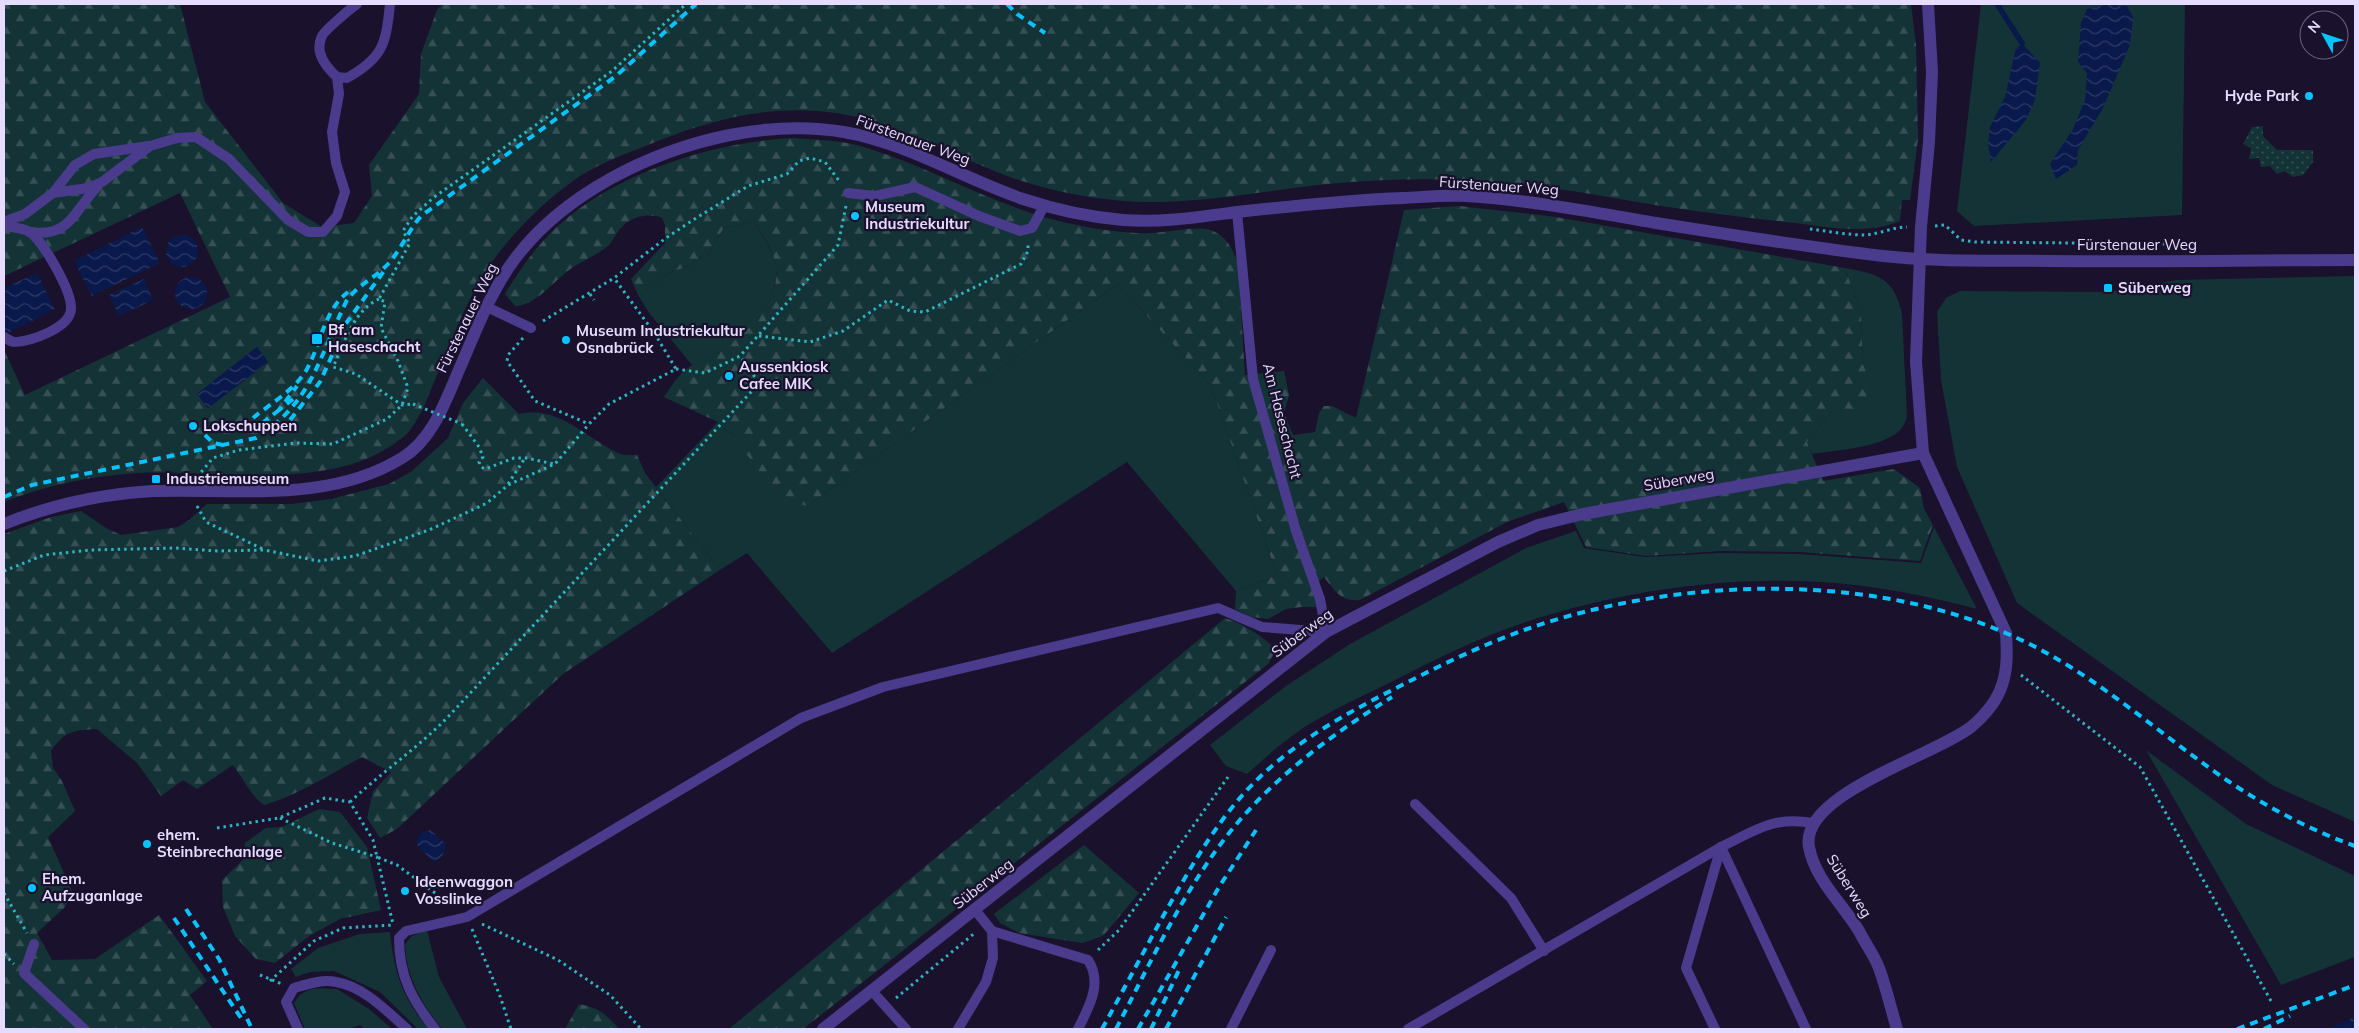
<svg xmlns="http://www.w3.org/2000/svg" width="2359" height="1033" viewBox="0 0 2359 1033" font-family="Mulish,sans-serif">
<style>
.green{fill:#143337}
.forest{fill:url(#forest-firs);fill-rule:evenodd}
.garden{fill:url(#garden-dots)}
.water{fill:url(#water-waves)}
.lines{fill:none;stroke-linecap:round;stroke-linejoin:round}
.stream{stroke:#0a194c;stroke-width:5.5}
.path{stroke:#2eb5c1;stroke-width:3;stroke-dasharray:2.5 4;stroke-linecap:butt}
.service{stroke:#4a3b8c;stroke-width:10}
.minor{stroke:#4a3b8c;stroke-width:12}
.tertiary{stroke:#4a3b8c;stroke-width:12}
.rail{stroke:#08c3ff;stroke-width:4;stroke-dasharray:8 6;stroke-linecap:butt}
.path-bridge{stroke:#2eb5c1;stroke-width:3;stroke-dasharray:2.5 4;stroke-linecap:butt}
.poi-dot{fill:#08c3ff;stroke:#1a112c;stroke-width:2}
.labels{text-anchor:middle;stroke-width:4.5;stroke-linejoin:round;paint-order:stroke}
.poi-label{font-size:15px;font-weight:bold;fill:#e5dcff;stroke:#1a112c;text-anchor:start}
.street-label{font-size:15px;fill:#e5dcff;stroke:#1a112c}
</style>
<defs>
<pattern id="forest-firs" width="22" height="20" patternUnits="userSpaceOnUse" patternTransform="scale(1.25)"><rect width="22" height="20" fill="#143337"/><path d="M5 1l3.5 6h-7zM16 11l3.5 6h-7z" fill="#365055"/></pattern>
<pattern id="garden-dots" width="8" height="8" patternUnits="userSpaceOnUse" patternTransform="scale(1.25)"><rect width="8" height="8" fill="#143337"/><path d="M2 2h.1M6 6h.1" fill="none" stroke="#365055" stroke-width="1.8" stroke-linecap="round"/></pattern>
<pattern id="water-waves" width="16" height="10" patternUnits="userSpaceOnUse" patternTransform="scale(1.25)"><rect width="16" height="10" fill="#0a194c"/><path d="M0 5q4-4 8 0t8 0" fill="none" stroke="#2e3a67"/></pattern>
</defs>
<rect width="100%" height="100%" fill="#1a112c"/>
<g class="green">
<polygon points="1981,4 2185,4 2182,215 1974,226 1957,211"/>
<path d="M753,221C762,234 770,246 775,262C782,287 761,320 742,336C728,349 709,357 692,365L650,314L639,297L668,273L689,266L709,254L723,229Z"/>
<path d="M1845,268C1879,274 1894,278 1902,314L1907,416C1906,421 1904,426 1900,430C1882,448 1837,450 1812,454L1807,442L1832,411L1872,388L1863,364L1861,314Z"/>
<polygon points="2355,276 2355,822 2272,785 2017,603 1957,467 1941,380 1937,312 1946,298 1960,291 2108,292 2177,280"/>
<polygon points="1118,284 1211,386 1277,575 1236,591 1127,462 832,653 747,553 720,570 656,487 718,422 807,506"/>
<path d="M1934,527L1977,609C1931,597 1883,587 1835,583C1740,575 1637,588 1545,616C1493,631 1443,655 1395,680C1367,694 1338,707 1311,723C1288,737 1267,756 1247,774L1226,766L1210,745L1286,686L1350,644L1526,548L1576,531L1584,548L1645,557L1720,553L1799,554L1921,563Z"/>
<polygon points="2146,750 2246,824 2355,876 2355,957 2281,985"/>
<path d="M427,930L439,977L467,1029H442C422,1004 406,977 405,944L412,936Z"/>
<path d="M390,932C394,971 402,999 429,1029H418L380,992L334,971L310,972L296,977L291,969L318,948L360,934Z"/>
<path d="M337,989L369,1009L392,1029H365L360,1025L350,1029H305L294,1003C305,985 318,989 337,989Z"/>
</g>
<g class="forest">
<path d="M4,4H180L205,102L283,203L322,227L354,223L372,196L369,165L419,94L421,54L437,10L442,4H1911L1916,45L1918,139L1910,200H1902L1900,221C1864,236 1824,226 1786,222C1742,217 1699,212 1655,205C1623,200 1590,193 1558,189C1481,178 1405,176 1328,184C1260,191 1191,206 1123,201C1085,198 1046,190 1010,177C964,160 920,136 872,121C794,98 721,115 648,145C625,154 601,163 580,176C549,197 520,225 497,255C463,301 445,359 422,411C416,420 411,432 402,438C332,494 220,469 137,473C91,476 46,485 4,502V350L25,395L230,297L180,193L4,276ZM257,347L268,362L208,408L197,394Z"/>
<path d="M792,138C817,140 843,140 867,148C938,170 1003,211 1077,225C1102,230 1128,234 1153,233C1165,232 1197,227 1206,229C1224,232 1233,248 1238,264L1245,375L1284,371L1289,395L1284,413L1293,435L1315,432L1319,413L1324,406H1332L1356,418L1404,210L1459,206L1556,217L1845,268L1861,314L1863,364L1872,387L1860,414L1832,411L1807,442L1823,481L1894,469L1920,488L1924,509L1933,525L1920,561L1800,552L1721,551L1646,556L1586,547L1564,502L1507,522L1360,600C1341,602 1335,591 1324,577L1311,587L1318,607H1301L1286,609L1268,619L1252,617L1235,609L1236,591L1277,575L1211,386L1118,284L807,506L779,498L733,436L718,422L664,397C669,390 674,381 680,375C692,362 709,358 723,349C749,333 784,296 775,262C771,246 762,234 753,221L723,229L709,254L689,266L668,273L639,297L631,279L665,243V225L662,218C649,213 633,216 623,226C617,231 614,239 609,245C598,255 581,261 569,270C554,281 535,306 515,306L505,294C520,269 537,245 559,225C618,172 714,142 792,138Z"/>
<path d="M483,378L519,414C559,405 586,438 618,453C623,456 631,455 637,455L645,473L720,570L563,674L397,829L380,838L367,818L373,792L391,772L362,757C330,774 299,795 264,805C252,797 242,777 233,765L197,789L183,780L161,796L137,763L97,729C73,730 65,731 51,751L53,768L62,781L75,811L48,837L72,891L65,907L37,933L52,960L95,959L159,915L207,981L190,995L213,1029H4V534L51,517L81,511L106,528L121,535L178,527L189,520L207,504H291L331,499L389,484L412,471L448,438L463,403Z"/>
<path d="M1225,618C1243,624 1258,633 1272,646L1273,655L1268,664L803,1029H729Z"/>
<polygon points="319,809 340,812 367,847 381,910 340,919 309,936 275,963 256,959 235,936 223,907 222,880 243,860 245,843 266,828 282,827"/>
<polygon points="1084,845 1139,893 1103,936 1082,943 1019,933 1000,923 994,914"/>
<path d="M579,1004C598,1007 607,1015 619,1029H565Z"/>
</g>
<polygon class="garden" points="2263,126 2263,136 2277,150 2313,150 2313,162 2303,175 2293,177 2284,171 2277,174 2270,166 2261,167 2259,158 2249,159 2251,148 2243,144 2252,127"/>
<g class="water">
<polygon points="2106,5 2127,6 2133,17 2130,45 2103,108 2078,150 2077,165 2056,179 2050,164 2073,129 2085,100 2087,73 2078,62 2081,22 2087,9"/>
<polygon points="2022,43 2040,63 2035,100 2026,120 1991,162 1988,143 1990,127 2005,97 2015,51"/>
<polygon points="142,227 160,263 92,296 74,261"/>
<circle cx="182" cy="251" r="16"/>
<polygon points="37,273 55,309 6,334 4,330 4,288"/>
<circle cx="191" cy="293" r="16"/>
<polygon points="144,279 153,300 119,316 109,295"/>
<polygon points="257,347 268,362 208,408 197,394"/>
<path d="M430,830L446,844C445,853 442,858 433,862L417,845V839L422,832Z"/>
<polygon points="2355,1017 2355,1029 2327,1029"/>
</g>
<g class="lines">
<polyline class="stream" points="1997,4 2022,43"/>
<g class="path">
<polyline points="1935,226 1945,225 1961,240 1975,242 2168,244"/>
<path d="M1810,229C1827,231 1847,235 1865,235C1880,234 1893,227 1907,227"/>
<polyline points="590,294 594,300"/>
<path d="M379,299C353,311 345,342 333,367L356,374L402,405L413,404"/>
<polyline points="543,321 614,278 666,238 693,220 748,186 787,174 799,161 810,158 825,162 840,182"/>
<polyline points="759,336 810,342 843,331 888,300 910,311 925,312 1021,264 1028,251 1028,243"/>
<polyline points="523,338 508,355 507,361 535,401 589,424"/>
<polyline points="676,369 705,373 740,356 838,245 846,206"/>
<polyline points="462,424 479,447 483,457 479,462 481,467 485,469 514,458 526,458 554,464"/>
<polyline points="197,477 213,458 239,450 296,443 333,444 387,419 402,405 408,388 398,361 381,328 385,302 379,299 410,243 403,231 412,217 433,198 612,71 686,4"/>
<polyline points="508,484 525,458"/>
<polyline points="197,506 206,522 265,550"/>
<polyline points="4,571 44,555 91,550 175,548 217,551 265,550 318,561 355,556 429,530 487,503 508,485 555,464 589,424 609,404 676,369 655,334 614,278"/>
<polyline points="2021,675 2140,767 2271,1001"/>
<path d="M350,802C381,773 416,749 446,719L752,391L757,380L740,356"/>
<polyline points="280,818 332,843 377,857 393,924"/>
<polyline points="217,828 279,818 325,798 350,802 373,840 377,857 397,865 454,907"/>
<polyline points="4,893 27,933"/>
<polyline points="482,924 558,960 610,995 641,1029"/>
<polyline points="472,929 500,996 511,1029"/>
<polyline points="1098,950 1119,930 1228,777"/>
<polyline points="4,954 14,964"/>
<polyline points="260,975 282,984"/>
<polyline points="270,981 314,941 343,928 393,925"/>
<polyline points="896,998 976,932"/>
</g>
<g class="service">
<path d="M337,77L347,78C383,58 386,44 390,4"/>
<polyline points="53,193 75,165 94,154 149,146"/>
<polyline points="848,193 875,196 915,187 979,216 1020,231 1032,228 1044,206"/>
<path d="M4,222L25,214L53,193L88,188L102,182L150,146L177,138L196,137L229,159L288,220L308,232H323L337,216L345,192L336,163L332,132L339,94L337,77C326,67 314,52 322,36C324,31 351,8 357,4"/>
<path d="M4,226C11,227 24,228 30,232C44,243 72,291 71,309C70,328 30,342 14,342C10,341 7,339 4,337"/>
<path d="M29,232C71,238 73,211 98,186"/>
<polyline points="487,307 531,328"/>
<polyline points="1415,804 1511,898 1544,951"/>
<path d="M975,910L992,931L1088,960C1103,983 1089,1007 1078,1029"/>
<polyline points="34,944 24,973 84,1029"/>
<polyline points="872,991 906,1029"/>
<path d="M298,1029L286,1002L294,988C308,984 322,979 336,982C363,986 388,1012 407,1029"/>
<path d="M435,1029C412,1000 399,976 399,938L406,931L467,917L801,718L883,687L1218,608L1262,627L1326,632L1320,599L1296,531L1253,379L1237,212"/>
<polyline points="958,1029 986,982 993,958 992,931"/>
<polyline points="1231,1029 1271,950"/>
<polyline points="1408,1029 1721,847"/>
<polyline points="1715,1029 1686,968 1721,847"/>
<path d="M1806,1029L1721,847C1756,830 1773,816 1813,823"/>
</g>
<g class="minor">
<polyline points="823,1029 1326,632 1498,542 1538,525 1583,514 1923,453"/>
<path d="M1897,1029C1891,1009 1886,987 1879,968C1874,955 1865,943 1859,931C1843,904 1815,880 1809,847C1799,794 1936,755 1971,727C1984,716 1997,701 2002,685C2008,668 2007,650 2006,633L1923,453L1916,362L1921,227L1929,142L1932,72L1928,4"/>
</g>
<path class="tertiary" d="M4,524C51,505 101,494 153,491C236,488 327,504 402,458C435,438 447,396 462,363C477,328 491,291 514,260C563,194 650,151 730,135C766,128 808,126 844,132C907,143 964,179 1023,199C1056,210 1089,217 1123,220C1162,223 1199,217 1237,212C1292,206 1348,200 1403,198C1424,197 1445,195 1466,196C1530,200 1593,212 1656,223C1731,235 1807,247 1883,256C1938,262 1994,260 2049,261C2151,262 2253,260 2355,260"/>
<g class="rail">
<polyline points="1007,4 1017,14 1045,33"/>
<polyline points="293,399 279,410 297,386"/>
<path d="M253,418C270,404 296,389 307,369C321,344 324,310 348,292"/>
<polyline points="290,420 320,382 347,322 384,271"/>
<polyline points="251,432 279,410"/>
<polyline points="205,435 213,443 223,445"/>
<path d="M4,497L32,485L256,438C313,402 319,356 347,300C358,285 375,278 388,264C401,250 408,231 421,216L616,76L696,4"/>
<polyline points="186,909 219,959 252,1029"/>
<polyline points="174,918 241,1018"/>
<path d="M1102,1029C1124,989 1145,949 1167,909C1191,867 1214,826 1247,790C1291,743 1345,714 1402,685C1443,664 1484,644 1527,629C1674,578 1864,571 2008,634C2090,669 2155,731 2228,781C2267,807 2310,830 2355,846"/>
<path d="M1116,1029C1153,958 1187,882 1239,821C1282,771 1337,731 1392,697"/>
<polyline points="1138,1029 1219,887 1256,830"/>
<polyline points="1151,1029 1180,968"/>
<polyline points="1166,1029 1226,917"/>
<polyline points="2237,1029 2355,985"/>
<polyline points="2264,1029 2290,1016"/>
</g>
<polyline class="path-bridge" points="413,404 462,424"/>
</g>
<g class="poi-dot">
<circle cx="2309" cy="96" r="5"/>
<circle cx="855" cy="216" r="5"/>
<rect x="2103" y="283" width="10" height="10" rx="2.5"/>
<rect x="311" y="333" width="12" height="12" rx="2.5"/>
<circle cx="566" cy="340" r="5"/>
<circle cx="729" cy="376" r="5"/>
<circle cx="193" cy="426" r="5"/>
<rect x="151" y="474" width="10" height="10" rx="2.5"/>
<circle cx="147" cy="844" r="5"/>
<circle cx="32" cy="888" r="5"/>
<circle cx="405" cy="891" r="5"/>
</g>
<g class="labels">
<g class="poi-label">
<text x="2299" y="101" text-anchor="end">Hyde Park</text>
<text x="865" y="212">Museum<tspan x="865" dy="17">Industriekultur</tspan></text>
<text x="2118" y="293">Süberweg</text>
<text x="328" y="335">Bf. am<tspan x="328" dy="17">Haseschacht</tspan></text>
<text x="576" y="336">Museum Industriekultur<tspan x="576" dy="17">Osnabrück</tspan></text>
<text x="739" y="372">Aussenkiosk<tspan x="739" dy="17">Cafee MIK</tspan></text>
<text x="203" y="431">Lokschuppen</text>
<text x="166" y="484">Industriemuseum</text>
<text x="157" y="840">ehem.<tspan x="157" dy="17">Steinbrechanlage</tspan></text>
<text x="42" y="884">Ehem.<tspan x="42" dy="17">Aufzuganlage</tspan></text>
<text x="415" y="887">Ideenwaggon<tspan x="415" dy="17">Vosslinke</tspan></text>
</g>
<g class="street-label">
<text transform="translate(913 140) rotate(20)" y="5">Fürstenauer Weg</text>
<text transform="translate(1499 186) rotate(4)" y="5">Fürstenauer Weg</text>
<text x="2137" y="250">Fürstenauer Weg</text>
<text transform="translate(467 318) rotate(-64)" y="5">Fürstenauer Weg</text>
<text transform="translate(1282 421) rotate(76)" y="5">Am Haseschacht</text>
<text transform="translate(1679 480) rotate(-10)" y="5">Süberweg</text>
<text transform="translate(1302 633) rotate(-36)" y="5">Süberweg</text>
<text transform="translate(983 884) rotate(-38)" y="5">Süberweg</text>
<text transform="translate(1849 886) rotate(58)" y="5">Süberweg</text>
</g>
</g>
<rect width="2359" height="1033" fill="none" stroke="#e5dcff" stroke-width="10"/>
<g transform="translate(2324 35) rotate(310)"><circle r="24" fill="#1a112c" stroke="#6b6280"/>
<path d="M0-4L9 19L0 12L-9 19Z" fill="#08c3ff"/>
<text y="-8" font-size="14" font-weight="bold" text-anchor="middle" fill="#e5dcff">N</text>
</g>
</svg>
